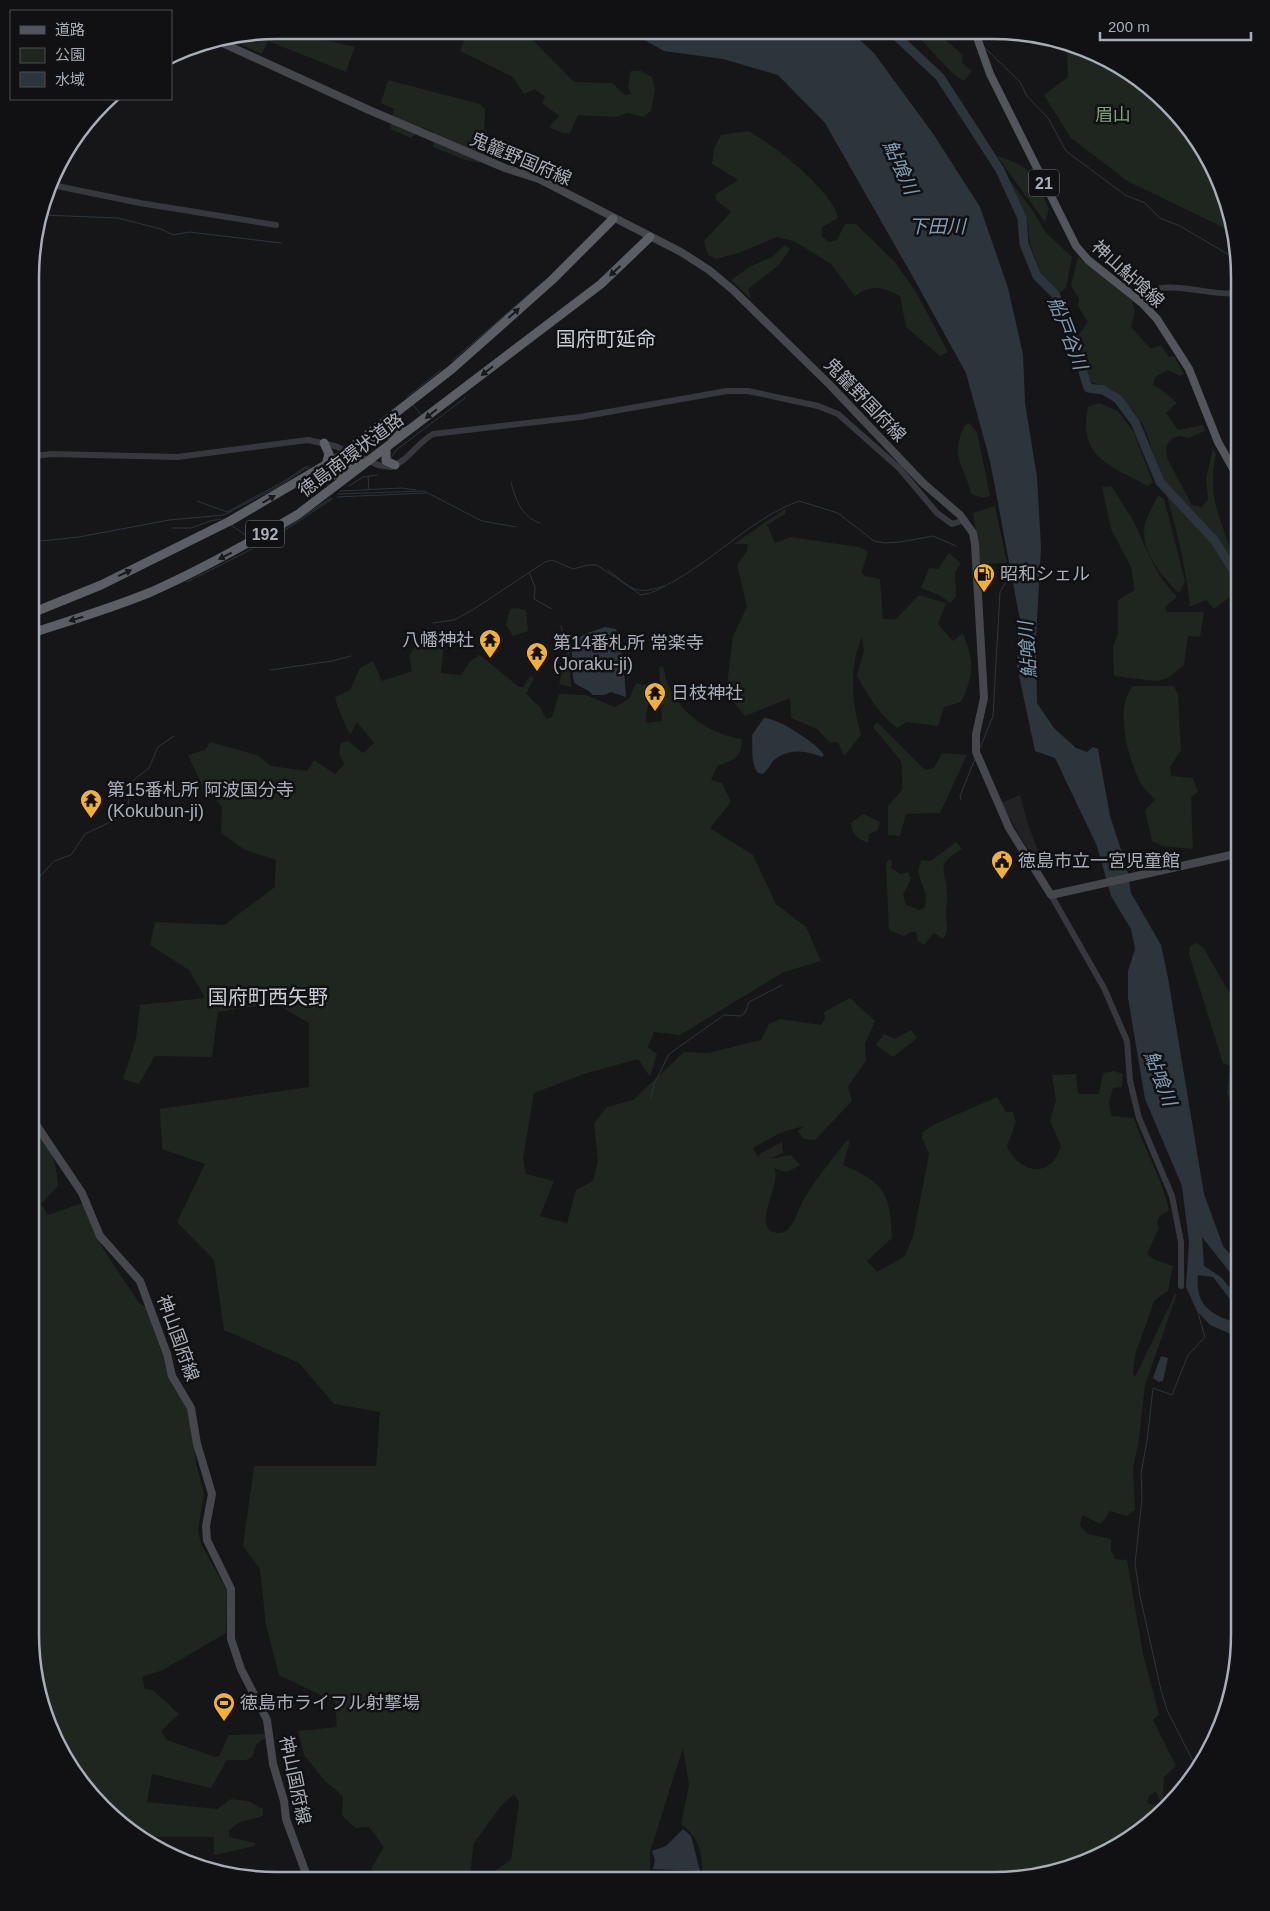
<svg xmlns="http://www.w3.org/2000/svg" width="1270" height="1911" viewBox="0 0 1270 1911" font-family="Arial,'Noto Sans JP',sans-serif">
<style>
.built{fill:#222225}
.green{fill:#1e261f}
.water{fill:#2c353c}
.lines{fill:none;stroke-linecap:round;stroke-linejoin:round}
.stream{stroke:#2c353c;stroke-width:1}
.river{stroke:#2c353c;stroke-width:9}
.tertiary{stroke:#37383d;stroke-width:6}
.secondary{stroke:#45474d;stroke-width:8}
.primary{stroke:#53555c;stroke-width:8}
.trunk{stroke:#5b5e65;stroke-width:9}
.oneway{fill:#18191b}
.labels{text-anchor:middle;stroke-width:5;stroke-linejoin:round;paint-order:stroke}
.shield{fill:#111113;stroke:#7b7e86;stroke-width:1}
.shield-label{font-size:16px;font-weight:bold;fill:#a8adb8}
.park-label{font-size:18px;fill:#7fa381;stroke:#111113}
.street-label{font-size:18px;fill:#a8adb8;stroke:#111113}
.poi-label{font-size:18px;fill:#a8adb8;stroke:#111113;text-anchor:start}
.water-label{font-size:19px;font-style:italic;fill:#7f9bb3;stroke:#111113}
.quarter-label{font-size:20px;fill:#c9ccd4;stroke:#111113}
.rim{fill:none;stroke:#a8adb8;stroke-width:2.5}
</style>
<rect width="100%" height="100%" fill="#161618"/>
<polygon class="built" points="1020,795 1029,827 1044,866 1039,869 1001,803"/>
<g class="green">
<polygon points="282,30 355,47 346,72 268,41 262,54 226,38"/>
<polygon points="442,30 494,31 500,38 531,38 574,82 612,83 625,95 631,94 628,87 631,71 641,71 652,77 655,90 651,111 643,117 628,113 616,117 578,115 570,133 563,133 549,127 559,116 542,103 545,97 535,89 524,94 513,77 460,51 464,41"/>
<path d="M912,32H936L963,55L962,63L972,71L964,81C943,69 931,46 912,32Z"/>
<polygon points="1067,43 1087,49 1143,81 1189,127 1221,182 1231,231 1129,182 1071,138 1044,95 1068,77"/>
<polygon points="388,80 480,104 485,109 484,129 487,132 486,147 490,155 479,163 463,159 433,147 434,132 422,127 411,138 390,129 394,109 381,103"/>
<path d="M748,131C772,143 833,191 838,218L822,227V236L829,242L837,240L845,224H856L894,261L916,292L948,352L940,356L906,327L900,296C881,287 873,284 855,296L831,264L794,241L777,237L739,253L716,259L708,255L704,241L731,212L716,200V194L738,180L712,164L714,148L721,135Z"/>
<polygon points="533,153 562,167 561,181 511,160 513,155 527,161"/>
<path d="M997,156C1035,168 1033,175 1049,209L1045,222Z"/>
<polygon points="1007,177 1031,208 1046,233 1072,257 1066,288 1058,294 1041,273 1030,244 1027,220"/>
<polygon points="785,245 790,249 779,265 748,289 751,299 731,280 751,266 772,257"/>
<path d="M1078,257L1132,301L1135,311L1131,327L1151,349L1161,345L1169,357L1174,356L1184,374L1180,376L1168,370L1155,377L1153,385L1162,390L1177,403L1166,413L1178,430L1203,425L1205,431L1188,438L1180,436L1173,438L1166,446L1167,458L1192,505L1202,507L1208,499L1206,479L1213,449L1216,454C1206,497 1221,515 1231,554C1234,566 1232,584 1230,597L1214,609L1206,600L1190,607C1185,557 1171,505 1154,458C1151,447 1148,435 1143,425C1130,404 1115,390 1091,382L1078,336L1088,322L1078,306L1079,299L1071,285Z"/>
<path d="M1099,403L1118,411L1133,431L1153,482L1148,486C1111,466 1077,457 1088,407Z"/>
<path d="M969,423L977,432L990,496L983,498L971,494C969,479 956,461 958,446C959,439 962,432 964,426Z"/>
<path d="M1112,486C1119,499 1129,513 1136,526C1149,554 1155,574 1177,597L1165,607L1167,612H1204L1200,637L1188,636L1184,665L1168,678L1156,681L1114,676L1113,647L1118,633V600L1135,590L1131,567L1111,529L1102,487Z"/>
<path d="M1158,495L1164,499L1185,581L1179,593C1162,577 1139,549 1145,524C1148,514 1154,504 1158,495Z"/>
<polygon points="995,506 1007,563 981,564 973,513"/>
<path d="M785,509V514L767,525L775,543L790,537L859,547L868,551L862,571L864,576L880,579L883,619H896L919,595L946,603L938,624L953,641L963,633C974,664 975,672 961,702L944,707L938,726L907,722L897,728C879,714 867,695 857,675L864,651L862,637C848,669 852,702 861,735L844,756L838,742L830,743L817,729L791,718L790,698L745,716L726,692L733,636L747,607L737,565L747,551L748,544H734Z"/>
<polygon points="949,553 961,563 955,572 956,597 950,603 941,596 921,588 929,568 938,569"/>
<polygon points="515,608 526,610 528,631 513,636 506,625 510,609"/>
<path d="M434,631L445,634L441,673L461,675L470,661L480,655L519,687H523L530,676L534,678L526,694L540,707L546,719L552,717L559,694L586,695L615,707L629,699L636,683L649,686C652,699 645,709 646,723L662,721L659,667L663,666C665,673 666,682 670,689C683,716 713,735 742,739C741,759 734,760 717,766L711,780L722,783L731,802L710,828L753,855L776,904L806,927L821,961L784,972L680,1035L654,1032L648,1047L657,1054L650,1077L638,1059L584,1074L534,1093L523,1159L526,1174L554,1181L540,1216L567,1223L576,1190L593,1181L598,1161L594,1123L607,1107L633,1100L684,1052L708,1053L761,1040L769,1024L780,1019L821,1025L825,1019L824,1012L850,998L875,1021L865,1044L866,1061L848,1086L852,1101L815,1140L804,1139L798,1131L804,1126L782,1132L753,1148L758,1157L761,1153L782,1142L783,1153L769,1159L791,1155L800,1165L787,1172L774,1168C783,1185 749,1228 777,1233C781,1233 785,1232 788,1229C795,1222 799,1208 804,1199C816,1178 833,1159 847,1140L850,1141L843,1165C883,1181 891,1194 892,1238L867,1261L877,1272L905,1256L913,1237L929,1154L922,1138L923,1132L935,1124L997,1097L1006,1112H1013L1016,1122L1007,1147C1021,1174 1051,1179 1061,1146L1050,1121L1056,1100L1052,1075L1076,1074L1078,1094H1099L1103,1073L1114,1071L1123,1074L1122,1087L1113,1088L1109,1102L1111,1116L1134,1118C1144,1149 1162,1178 1169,1210L1160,1216L1157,1222L1159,1228L1147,1254L1155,1260L1173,1266L1168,1291L1154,1301L1135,1355L1133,1373L1135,1377L1175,1294H1177L1145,1385L1139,1439L1133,1468L1135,1510L1127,1516L1110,1511L1101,1524L1082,1515L1080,1526L1088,1534L1111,1539V1550L1115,1559L1127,1560L1143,1654L1159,1714L1153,1720L1176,1766L1164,1777L1163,1801H1160L1156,1791L1149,1796L1147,1803L1164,1808L1145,1828L1137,1826L1134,1835L1088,1862L993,1881L703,1880C702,1855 702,1840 681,1824L689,1785L683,1748L650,1852V1880H501L496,1870L511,1860L519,1802L514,1794L501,1806L474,1843L469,1880L415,1879L412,1874C397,1885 385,1878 371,1869L384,1847L369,1827L355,1828L342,1815L343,1796L326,1782L304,1755L298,1731L337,1727L335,1702L279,1675L266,1625L260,1569L243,1546L254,1466H376L380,1412L334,1404L299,1363L224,1330L214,1260L177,1222L205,1164L162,1149L160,1109L309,1087V1023L275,1003L218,1012L212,1057L155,1056L139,1084L123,1079L136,1039L140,1005L205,998L189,970L150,945L155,922L224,925L275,887L276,860L245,850L221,833L222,807L201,783L188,755L205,750L210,742L257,755L271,766L307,771L314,760L335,774L344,764L339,753L341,743L348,741L363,753L374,743L357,722L350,735L338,708L335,697L350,690L360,668L373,661L382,681L412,671L409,656L415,647L428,650L435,642Z"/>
<polygon points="569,648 571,687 559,684 567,650"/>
<path d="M1133,686H1174L1178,695L1181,750L1170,767L1171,776L1193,778L1198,792L1191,797L1193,849L1162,846L1152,841L1145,810L1155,800C1150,794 1143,788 1140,782C1128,758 1114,708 1133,686Z"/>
<path d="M877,722L925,770L934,768L942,753L967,755L940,813L906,814L900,836L888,835V806L903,789C901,780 903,771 901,761L873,727Z"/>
<path d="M863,814L880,822L878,830L869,834L868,843C857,838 852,835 851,823Z"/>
<path d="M956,842L962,849C935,865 945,867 947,893C948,901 945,909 946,917C947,927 949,930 943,939L934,933L924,945L918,941L916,932H911L904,936L889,930L886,864L889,859L892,861L891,868L901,874L908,872L911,879L903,895L906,905L920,910L925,907L926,896L918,872L921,860L931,861Z"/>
<polygon points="1196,943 1203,947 1231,996 1231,1005 1240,1035 1240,1122 1227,1093 1230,1066 1223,1063 1189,954 1190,946"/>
<polygon points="911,1030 917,1038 893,1057 876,1045 884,1034 895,1039"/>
<path d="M31,1124C50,1148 56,1155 58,1186L41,1204L48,1215L82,1203L102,1247L139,1303L147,1308L170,1379L184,1401L191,1418L196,1463L204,1494L198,1530L201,1544L227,1591L226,1633L163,1670L142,1677L145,1689L153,1690L179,1714L161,1731L167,1740L215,1757L219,1756L229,1735L265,1734V1738L256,1745L252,1757L246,1760H227L211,1788L152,1774L147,1802L217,1809L231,1799L248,1801L263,1809V1816L240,1822L229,1830V1837L255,1843V1846L214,1855V1837H157L156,1847L127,1830L81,1784L49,1729L30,1634Z"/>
</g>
<g class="water">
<path d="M628,31L851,32L874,53L934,135L980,207L1008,288L1023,354L1025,403L1037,477L1041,547L1036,638L1037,703L1054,728L1076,748L1087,752L1093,747L1098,749L1110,816L1127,868L1131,893L1161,945L1168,978L1204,1194L1223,1246L1240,1266V1285L1202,1237L1204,1266L1221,1277L1240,1300V1318L1236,1307L1213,1277L1198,1275C1195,1307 1212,1315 1240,1324V1342L1238,1337L1210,1325L1197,1311L1186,1287L1189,1242L1182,1186L1145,1099L1128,998V971L1135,949L1131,929L1111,896L1097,846L1055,758L1035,751L1017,666L1020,620L990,461L966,373L913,277L825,123L778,75L723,59L664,51Z"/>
<path d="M605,627L616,629L623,660L626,697L611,692L604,695H593C587,688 580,688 574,682C572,675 573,668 572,661C571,635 583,635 605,627Z"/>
<path d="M764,718C778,718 818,744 824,755L822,757C806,750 787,748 773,761C770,765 768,770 763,774L758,773C750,762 753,748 752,735Z"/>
<polygon points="1161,1356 1168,1358 1163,1381 1159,1382 1153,1378"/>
<polygon points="683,1829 691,1836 700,1871 653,1869 655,1860 652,1851 666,1846"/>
</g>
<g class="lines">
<g class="stream">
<polyline points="967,32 974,38"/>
<polyline points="984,47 1020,82 1027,96 1048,118 1066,151 1125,195 1145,203 1160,218 1180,226 1236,259"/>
<polyline points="42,215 118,218 161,229 173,235 189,232 281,243"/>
<polyline points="452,361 543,282"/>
<polyline points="407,397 441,370"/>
<polyline points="413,405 422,416"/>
<polyline points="390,459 396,450 465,398"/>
<polyline points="368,476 369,489"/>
<polyline points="323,481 329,486"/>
<path d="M511,482C515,498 521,517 540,523"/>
<polyline points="349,486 363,477 377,475"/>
<polyline points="340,491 402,488 416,490"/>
<polyline points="338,494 424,491 482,521 516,527"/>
<polyline points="337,497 426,493"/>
<polyline points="197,501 227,512 281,483 307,466 310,468"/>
<polyline points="231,525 250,538"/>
<polyline points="172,528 191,528 210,521 221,519"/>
<polyline points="32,542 79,537 169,520 224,515 281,485 306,468 309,469"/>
<polyline points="262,543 331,498"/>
<polyline points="261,546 332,499"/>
<path d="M608,570C632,588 633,596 664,586"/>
<polyline points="529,572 535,587 534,599 552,609"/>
<polyline points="187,582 252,549"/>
<path d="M433,623L454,620L474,609L545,562L552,560L573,569L588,565H597L641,595C655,593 664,586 676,580C718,556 753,518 799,501L838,513L874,541L884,543L900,542L933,536L956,546"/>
<polyline points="561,626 565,643 571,648"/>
<polyline points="271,670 332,661 351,656"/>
<polyline points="980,748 993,716 1000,592 1011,573"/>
<polyline points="961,800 960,796 975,759"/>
<polyline points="31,882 37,880 54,861 71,855 85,834 127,814 131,782 149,768 158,747 174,736"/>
<polyline points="651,1098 654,1084 669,1054 724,1015 741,1016 745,1013 749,1002 782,985"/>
<polyline points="1198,1771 1167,1710 1161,1690 1140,1596 1135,1564 1142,1499 1141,1473 1147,1441 1153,1388 1172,1395 1188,1355 1205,1337 1198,1313"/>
<polyline points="698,1880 699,1870"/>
</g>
<polyline class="river" points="892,32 940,77 1000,170 1022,218 1024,244 1037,276 1055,294 1073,338 1088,388 1103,390 1118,399 1135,422 1160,482 1215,541 1233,570 1240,596"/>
<g class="tertiary">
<polyline points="52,185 140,203 276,225"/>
<path d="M1137,299C1163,274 1208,298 1240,293"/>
<path d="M32,456L52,454L177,457L308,440L335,446L378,465L391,467C408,461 417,443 433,434L580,417L727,391H748L818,406L838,414L899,468L937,513L952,524L965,520"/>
<polyline points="1051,895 1104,988 1127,1041 1130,1081 1139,1118 1172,1196 1181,1242 1181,1286"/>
</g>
<g class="secondary">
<polyline points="216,40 369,110 505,168 539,179 681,252 709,270 733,290 830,385 923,483 960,515 973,533 975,544 984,698 976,734 976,752 1009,828 1051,895 1240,853"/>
<polyline points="31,1117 82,1193 100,1236 140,1281 167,1354 172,1376 191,1408 197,1444 212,1494 206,1526 207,1540 231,1589 231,1639 241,1669 267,1720 273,1764 284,1801 286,1819 308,1879"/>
</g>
<polyline class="primary" points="975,32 990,74 1076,246 1088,260 1142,303 1157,319 1189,369 1218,442 1240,481"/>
<g class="trunk">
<polyline points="324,443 329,454 326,465"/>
<polyline points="386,449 386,461 395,465"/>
<polyline points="353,450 362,447 378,437 406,431"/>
<polyline points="305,481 338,474 361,464"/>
<polyline points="32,613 101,585 230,521 339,457 452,369 552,280 613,219"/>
<path d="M32,633C72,620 112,608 151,592C201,570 249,543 297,515L601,284L650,237"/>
</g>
</g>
<defs><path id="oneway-solid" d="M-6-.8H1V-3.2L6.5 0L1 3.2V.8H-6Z" transform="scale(1.25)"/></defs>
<g class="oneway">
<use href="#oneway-solid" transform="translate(615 271) rotate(137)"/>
<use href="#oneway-solid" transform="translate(514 313) rotate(-42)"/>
<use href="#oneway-solid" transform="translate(487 371) rotate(143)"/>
<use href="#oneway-solid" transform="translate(431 414) rotate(141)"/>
<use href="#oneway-solid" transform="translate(269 499) rotate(-30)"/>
<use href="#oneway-solid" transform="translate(225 556) rotate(153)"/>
<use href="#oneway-solid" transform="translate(125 573) rotate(-25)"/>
<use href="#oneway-solid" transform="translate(76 619) rotate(163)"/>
</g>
<defs>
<g id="fuel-pin" transform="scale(1.125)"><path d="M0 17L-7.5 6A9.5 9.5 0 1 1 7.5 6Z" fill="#f2b134" stroke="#111113"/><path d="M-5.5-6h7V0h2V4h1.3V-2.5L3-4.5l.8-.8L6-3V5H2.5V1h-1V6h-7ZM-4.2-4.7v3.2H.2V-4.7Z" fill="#111"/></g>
<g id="temple-pin" transform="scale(1.125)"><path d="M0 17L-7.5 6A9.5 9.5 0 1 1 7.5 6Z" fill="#f2b134" stroke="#111113"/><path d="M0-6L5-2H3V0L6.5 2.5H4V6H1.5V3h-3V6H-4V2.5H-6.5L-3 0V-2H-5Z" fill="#111"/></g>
<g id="civic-pin" transform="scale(1.125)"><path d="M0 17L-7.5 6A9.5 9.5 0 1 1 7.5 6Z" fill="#f2b134" stroke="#111113"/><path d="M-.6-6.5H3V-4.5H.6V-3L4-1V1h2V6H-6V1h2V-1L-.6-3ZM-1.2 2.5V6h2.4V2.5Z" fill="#111"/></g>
<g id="stadium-pin" transform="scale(1.125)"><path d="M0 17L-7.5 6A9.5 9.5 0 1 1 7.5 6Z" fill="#f2b134" stroke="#111113"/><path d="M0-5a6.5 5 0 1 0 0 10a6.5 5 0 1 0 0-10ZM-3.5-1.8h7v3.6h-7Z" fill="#111"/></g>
</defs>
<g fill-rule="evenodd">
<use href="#fuel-pin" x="984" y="574"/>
<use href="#temple-pin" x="490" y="640"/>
<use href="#temple-pin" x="537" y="653"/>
<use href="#temple-pin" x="655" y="693"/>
<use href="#temple-pin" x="91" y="800"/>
<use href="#civic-pin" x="1002" y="861"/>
<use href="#stadium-pin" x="224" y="1703"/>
</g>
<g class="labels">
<g class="shield">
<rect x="1029" y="169.5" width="30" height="27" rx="4"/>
<rect x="246" y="520.5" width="38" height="27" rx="4"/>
</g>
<g class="shield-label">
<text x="1044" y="189">21</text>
<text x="265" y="540">192</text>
</g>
<g class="park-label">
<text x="1113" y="121">眉山</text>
</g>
<g class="street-label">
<text transform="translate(521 159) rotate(23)" y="6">鬼籠野国府線</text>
<text transform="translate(1128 274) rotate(42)" y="6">神山鮎喰線</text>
<text transform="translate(865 400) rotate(46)" y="6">鬼籠野国府線</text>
<text transform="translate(351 455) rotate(-37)" y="6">徳島南環状道路</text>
<text transform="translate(178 1338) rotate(70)" y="6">神山国府線</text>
<text transform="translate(295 1780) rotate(78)" y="6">神山国府線</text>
</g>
<g class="poi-label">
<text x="1000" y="580">昭和シェル</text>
<text x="474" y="646" text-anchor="end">八幡神社</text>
<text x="553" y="649">第14番札所 常楽寺<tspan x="553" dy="21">(Joraku-ji)</tspan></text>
<text x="671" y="699">日枝神社</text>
<text x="107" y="796">第15番札所 阿波国分寺<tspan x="107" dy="21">(Kokubun-ji)</tspan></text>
<text x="1018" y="867">徳島市立一宮児童館</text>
<text x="240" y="1709">徳島市ライフル射撃場</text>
</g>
<g class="water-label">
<text transform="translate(901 167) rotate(66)" y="7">鮎喰川</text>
<text x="937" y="233">下田川</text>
<text transform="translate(1068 333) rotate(69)" y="7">船戸谷川</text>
<text transform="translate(1027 650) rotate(-94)" y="7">鮎喰川</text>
<text transform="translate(1161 1078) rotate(69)" y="7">鮎喰川</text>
</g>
<g class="quarter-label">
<text x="606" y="346">国府町延命</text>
<text x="268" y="1004">国府町西矢野</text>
</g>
</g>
<path d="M0 0H1270V1911H0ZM277 39H993A238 238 0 0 1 1231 277V1634A238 238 0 0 1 993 1872H277A238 238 0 0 1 39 1634V277A238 238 0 0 1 277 39Z" fill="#111113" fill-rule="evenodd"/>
<path class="rim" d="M277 39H993A238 238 0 0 1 1231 277V1634A238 238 0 0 1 993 1872H277A238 238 0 0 1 39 1634V277A238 238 0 0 1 277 39Z"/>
<rect x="10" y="10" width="162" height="90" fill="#111113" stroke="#4d4f55"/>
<rect x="20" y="26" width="25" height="8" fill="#53555c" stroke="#4d4f55"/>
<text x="55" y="35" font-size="15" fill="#a8adb8">道路</text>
<rect x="20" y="48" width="25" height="15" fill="#1e261f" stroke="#4d4f55"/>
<text x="55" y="60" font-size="15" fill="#a8adb8">公園</text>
<rect x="20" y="72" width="25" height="15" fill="#2c353c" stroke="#4d4f55"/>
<text x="55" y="85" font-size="15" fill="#a8adb8">水域</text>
<path d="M1100 32v8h151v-8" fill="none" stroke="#a8adb8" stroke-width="2.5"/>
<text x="1108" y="32" font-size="15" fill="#a8adb8" stroke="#111113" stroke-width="4" paint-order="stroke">200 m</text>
</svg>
